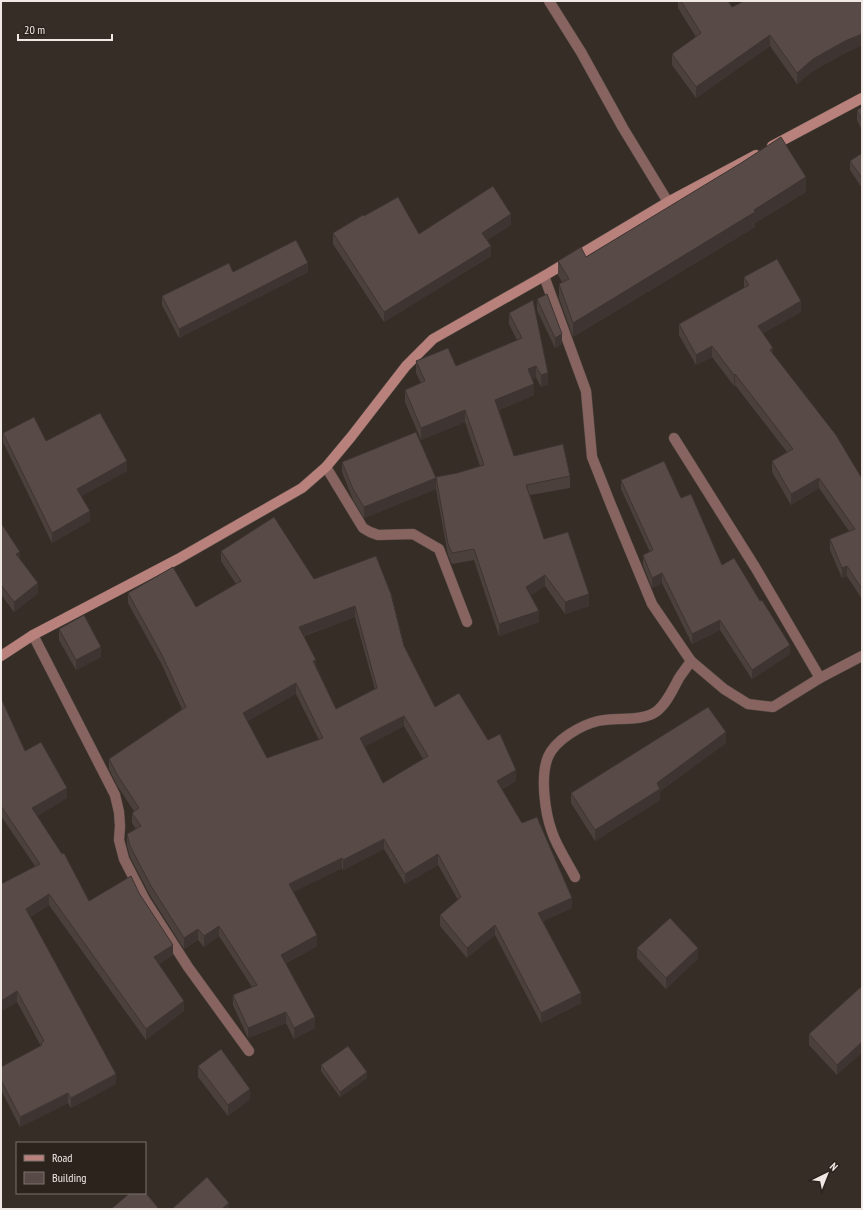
<svg xmlns="http://www.w3.org/2000/svg" width="863" height="1210" viewBox="0 0 863 1210" font-family="'PT Sans Narrow',sans-serif">
<style>
.lines{fill:none;stroke-linecap:round;stroke-linejoin:round}
.street-casing{stroke:#544b45;stroke-width:11}
.secondary-casing{stroke:#544b45;stroke-width:11}
.street{stroke:#886461;stroke-width:10}
.secondary{stroke:#b9817c;stroke-width:10}
.wall{fill:#4c403d;fill-rule:evenodd}
.shaded-wall{fill:#3e3432}
.building{fill:#584b47;stroke:#3e3432;fill-rule:evenodd}
</style>
<rect width="100%" height="100%" fill="#372d27"/>
<g class="lines">
<g class="street-casing">
<g id="street">
<polyline points="549,1 581,52 623,128 668,202"/>
<polyline points="544,276 586,391 592,457 611,505 652,604 691,661 724,689 748,704 773,707 820,678 862,656"/>
<polyline points="674,438 755,567 820,678"/>
<polyline points="326,467 363,528 370,532 378,535 413,534 439,549 467,622"/>
<polyline points="33,635 115,795 119,812 120,826 119,840 124,859 145,900 188,967 249,1051"/>
<path d="M575,877C568,863 557,847 552,832C545,813 540,776 548,757C555,740 581,725 598,721C616,717 643,722 657,711C667,703 673,689 679,678C683,672 687,667 691,661"/>
</g>
</g>
<g class="secondary-casing">
<g id="secondary">
<polyline points="772,146 862,98"/>
<polyline points="1,656 33,635 178,559 302,488 326,467 351,437 406,366 433,339 544,276 668,202 756,155"/>
</g>
</g>
<use href="#street" class="street"/>
<use href="#secondary" class="secondary"/>
</g>
<g class="wall">
<polygon points="678,1 728,1 732,7 862,1 862,45 845,53 813,71 797,84 770,46 696,98 672,65 672,54 696,37 678,8"/>
<polygon points="862,107 862,130 857,120 857,110"/>
<polygon points="862,153 862,188 850,170 850,161"/>
<polygon points="806,192 755,223 755,227 573,337 559,298 559,284 562,282 558,275 558,261 586,257"/>
<polygon points="364,216 419,234 511,225 487,240 491,256 384,322 333,244 333,233"/>
<polygon points="308,272 179,338 162,305 162,296"/>
<polygon points="744,277 801,312 763,333 773,354 861,477 862,476 862,599 847,576 842,578 830,550 830,539 849,531 819,488 791,505 772,472 772,461 787,452 735,385 734,386 712,357 696,365 679,335 679,324 744,288"/>
<polygon points="537,299 562,344 555,348 537,310"/>
<polygon points="509,313 548,384 541,387 536,377 532,379 534,395 499,410 514,456 570,476 570,488 530,495 544,539 589,606 565,614 545,586 530,596 539,622 499,636 474,560 452,564 448,555 436,489 364,518 353,500 342,472 342,462 436,478 457,473 480,466 465,422 421,440 405,402 405,390 421,383 416,373 416,361 456,366 517,340 509,324"/>
<polygon points="3,433 46,441 127,471 81,496 90,521 52,543 3,442"/>
<polygon points="621,480 681,498 722,565 790,654 752,679 720,630 692,644 662,583 652,588 643,565 643,555 650,552 621,489"/>
<polygon points="1,523 20,560 38,593 14,612 2,596 1,596"/>
<path d="M221,551L314,579L376,556L404,646L435,707L488,740L516,781L502,789L572,908L543,921L581,1003L541,1023L495,935L467,958L440,926V915L458,900L438,865L405,884L384,849L343,870L342,868L293,892L317,946L286,963L315,1028L294,1039L286,1023L248,1038L233,1005V995L252,987L219,936L204,947L198,940L184,949L151,897L130,857L127,845V834L136,829L132,823V813L134,811L118,787L109,769V759L182,709L162,665L128,603V593L196,607L236,584L221,561ZM355,617L375,689L336,709L316,666L304,636ZM296,694L319,740L267,758L247,721ZM404,726L423,759L383,783L364,747Z"/>
<polygon points="59,629 101,657 76,670 59,640"/>
<polygon points="1,698 25,751 67,798 37,816 89,901 173,955 159,964 184,1011 146,1040 49,905 30,917 116,1084 71,1108 68,1103 20,1127 1,1090 1,1067 41,1046 17,1002 1,1011 1,884 35,866 1,816"/>
<polygon points="726,743 660,791 660,800 595,841 571,803 571,793"/>
<polygon points="637,948 698,958 666,989 637,958"/>
<polygon points="862,986 837,1075 809,1045 809,1034"/>
<polygon points="321,1065 367,1078 340,1097 321,1071"/>
<polygon points="198,1066 250,1099 228,1116 198,1077"/>
</g>
<g class="shaded-wall">
<polygon points="862,34 862,45 845,53 813,71 797,84 797,73 813,59 845,41"/>
<polygon points="770,35 770,46 696,98 696,87"/>
<polygon points="806,177 806,192 755,223 755,227 573,337 573,323"/>
<polygon points="511,214 511,225 482,243 482,233"/>
<polygon points="491,246 491,256 384,322 384,312"/>
<polygon points="308,263 308,272 179,338 179,329"/>
<polygon points="801,301 801,312 758,336 758,326"/>
<polygon points="562,334 562,344 555,348 555,338"/>
<polygon points="712,346 712,357 696,365 696,355"/>
<polygon points="773,348 773,358 770,350"/>
<polygon points="536,366 536,377 528,381 528,369"/>
<polygon points="548,373 548,384 541,387 541,375"/>
<polygon points="735,374 735,385 734,386 734,375"/>
<polygon points="534,384 534,395 495,412 495,400"/>
<polygon points="465,410 465,422 421,440 421,428"/>
<polygon points="127,461 127,471 77,499 77,489"/>
<polygon points="436,478 436,489 364,518 364,507"/>
<polygon points="819,478 819,488 791,505 791,494"/>
<polygon points="90,511 90,521 52,543 52,533"/>
<polygon points="20,552 20,562 16,554"/>
<polygon points="847,566 847,576 842,578 842,568"/>
<polygon points="662,573 662,583 652,588 652,578"/>
<polygon points="545,575 545,586 526,599 526,587"/>
<polygon points="38,583 38,593 14,612 14,602"/>
<rect x="1" y="586" width="1" height="10"/>
<polygon points="589,594 589,606 565,614 565,602"/>
<polygon points="355,606 355,617 299,637 299,627"/>
<polygon points="539,611 539,622 499,636 499,624"/>
<polygon points="720,620 720,630 692,644 692,634"/>
<polygon points="790,645 790,654 752,679 752,670"/>
<polygon points="101,647 101,657 76,670 76,660"/>
<polygon points="316,660 316,670 313,661"/>
<polygon points="296,683 296,694 243,724 243,713"/>
<polygon points="404,716 404,726 360,749 360,738"/>
<polygon points="726,732 726,743 660,791 660,800 595,841 595,830 657,783"/>
<polygon points="516,770 516,781 497,791 497,781"/>
<polygon points="67,788 67,798 32,819 32,808"/>
<polygon points="384,839 384,849 343,870 343,860"/>
<polygon points="438,854 438,865 405,884 405,874"/>
<polygon points="342,858 342,868 289,894 289,884"/>
<polygon points="49,894 49,905 26,919 26,909"/>
<polygon points="572,898 572,908 538,923 538,913"/>
<polygon points="495,925 495,935 467,958 467,948"/>
<polygon points="219,926 219,936 204,947 204,936"/>
<polygon points="198,929 198,940 184,949 184,938"/>
<polygon points="317,935 317,946 281,965 281,955"/>
<polygon points="173,945 173,955 154,967 154,957"/>
<polygon points="698,948 698,958 666,989 666,978"/>
<polygon points="17,991 17,1002 1,1011 1,1001"/>
<polygon points="581,993 581,1003 541,1023 541,1013"/>
<polygon points="184,1001 184,1011 146,1040 146,1029"/>
<polygon points="286,1012 286,1023 248,1038 248,1028"/>
<polygon points="315,1017 315,1028 294,1039 294,1028"/>
<polygon points="862,1042 862,1053 837,1075 837,1065"/>
<polygon points="367,1072 367,1078 340,1097 340,1092"/>
<polygon points="116,1074 116,1084 71,1108 71,1098"/>
<polygon points="250,1089 250,1099 228,1116 228,1105"/>
<polygon points="68,1093 68,1103 20,1127 20,1117"/>
<polygon points="229,1203 229,1209 222,1209"/>
</g>
<g class="building">
<polygon points="681,1 728,1 732,7 744,1 862,1 862,34 845,41 813,59 797,73 770,35 696,87 672,54 701,33"/>
<polygon points="862,107 862,120 857,110"/>
<polygon points="781,137 806,177 754,210 755,212 573,323 559,284 569,279 558,261 581,247 586,257 741,163"/>
<polygon points="862,153 862,178 850,161"/>
<polygon points="493,186 511,214 482,233 491,246 384,312 333,233 363,215 364,216 398,197 419,234"/>
<polygon points="296,240 308,263 179,329 162,296 229,263 233,272"/>
<polygon points="777,259 801,301 758,326 773,348 770,350 836,435 861,477 862,476 862,589 847,566 842,568 830,539 855,529 819,478 791,494 772,461 793,449 735,374 734,375 712,346 696,355 679,324 749,285 744,277"/>
<polygon points="547,294 562,334 555,338 537,299"/>
<polygon points="533,300 548,373 541,375 536,366 528,369 534,384 495,400 514,456 563,444 570,476 526,485 544,539 568,532 589,594 565,602 545,575 526,587 539,611 499,624 474,549 452,553 448,544 436,477 457,473 484,465 465,410 421,428 405,390 425,381 416,361 448,348 456,366 522,338 509,313"/>
<polygon points="100,413 127,461 77,489 90,511 52,533 3,433 34,417 46,441"/>
<polygon points="416,432 436,478 364,507 353,489 342,462"/>
<polygon points="664,461 681,498 691,494 722,565 734,558 760,601 762,600 790,645 752,670 720,620 692,634 662,573 652,578 643,555 653,550 621,480"/>
<path d="M274,517L314,579L376,556L391,594L404,646L435,707L459,693L488,740L500,734L516,770L497,781L522,823L537,817L572,898L538,913L581,993L541,1013L495,925L467,948L440,915L461,897L438,854L405,874L384,839L343,860L342,858L289,884L317,935L281,955L315,1017L294,1028L286,1012L248,1028L233,995L257,985L219,926L204,936L198,929L184,938L151,886L130,846L127,834L141,826L132,813L139,808L118,776L109,759L186,707L162,655L128,593L173,567L196,607L241,581L221,551ZM355,606L377,688L336,709L313,661L316,660L299,627ZM296,683L323,738L267,758L243,713ZM404,716L428,756L383,783L360,738Z"/>
<polygon points="1,523 20,552 16,554 38,583 14,602 2,586 1,586"/>
<polygon points="84,615 101,647 76,660 59,629"/>
<polygon points="1,698 25,751 41,742 67,788 32,808 62,854 64,853 89,901 131,876 139,893 173,945 154,957 184,1001 146,1029 49,894 26,909 116,1074 71,1098 68,1093 20,1117 1,1080 1,1067 42,1045 41,1043 44,1041 17,991 1,1001 1,884 40,864 1,806"/>
<polygon points="708,707 726,732 657,783 660,789 595,830 571,793"/>
<polygon points="670,918 698,948 666,978 637,948"/>
<polygon points="862,986 862,1042 837,1065 809,1034"/>
<polygon points="348,1046 367,1072 340,1092 321,1065"/>
<polygon points="221,1049 250,1089 228,1105 198,1066"/>
<polygon points="207,1177 229,1203 222,1209 172,1209"/>
<polygon points="145,1192 159,1209 111,1209 130,1193 145,1193"/>
</g>
<rect width="863" height="1210" fill="none" stroke="#efe8e4" stroke-width="4"/>
<rect x="16" y="1142" width="130" height="52" fill="#2d231d" stroke="#7b726d"/>
<rect x="24" y="1155" width="20" height="6" fill="#b9817c" stroke="#7b726d"/>
<text x="52" y="1162" font-size="12" fill="#efe8e4">Road</text>
<rect x="24" y="1172" width="20" height="12" fill="#584b47" stroke="#7b726d"/>
<text x="52" y="1182" font-size="12" fill="#efe8e4">Building</text>
<g transform="translate(827 1174) rotate(43)" stroke="#2d231d" stroke-width="3" paint-order="stroke">
<path d="M0-3L7 15L0 10L-7 15Z" fill="#efe8e4"/>
<text y="-6" font-size="11" font-weight="bold" text-anchor="middle" fill="#efe8e4">N</text>
</g>
<path d="M18 34v6h94v-6" fill="none" stroke="#efe8e4" stroke-width="2"/>
<text x="24" y="34" font-size="12" fill="#efe8e4" stroke="#2d231d" stroke-width="3" paint-order="stroke">20 m</text>
</svg>
